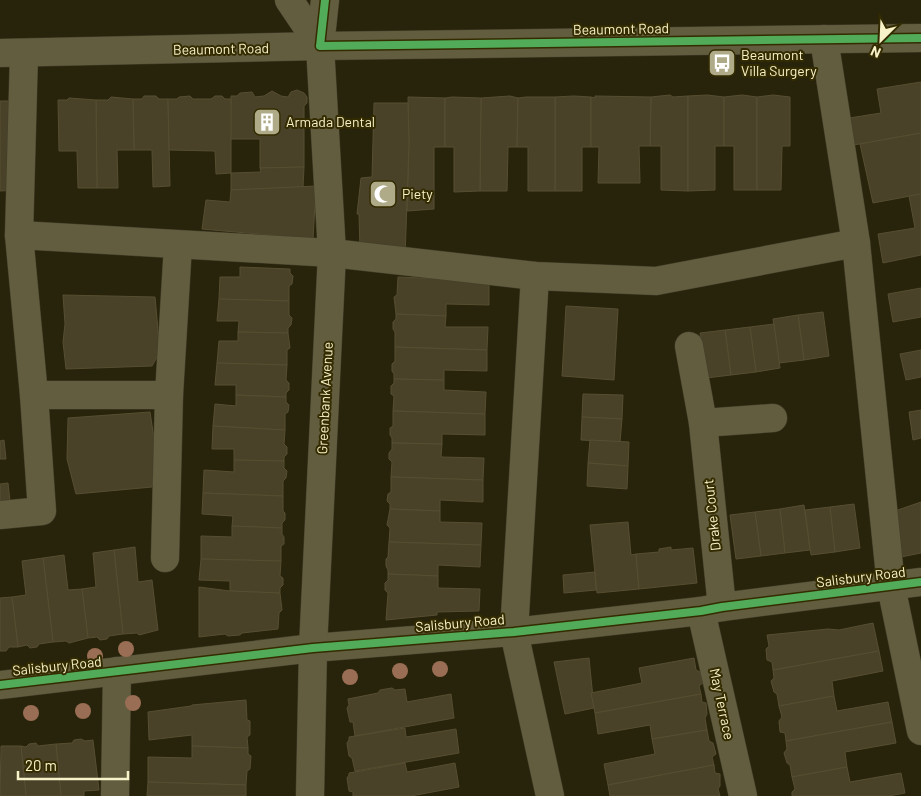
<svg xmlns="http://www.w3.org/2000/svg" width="921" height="796" viewBox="0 0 921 796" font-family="Barlow,sans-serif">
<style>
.building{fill:#494229;stroke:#574e32}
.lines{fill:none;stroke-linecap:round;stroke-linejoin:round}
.minor-casing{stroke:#433f2c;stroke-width:29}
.minor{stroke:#625d3f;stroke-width:28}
.cycleway-casing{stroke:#342c00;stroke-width:11}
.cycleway{stroke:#51ab58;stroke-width:8}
.tree{fill:#996e54}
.labels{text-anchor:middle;stroke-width:4;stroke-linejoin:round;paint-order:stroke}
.street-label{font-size:14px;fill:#f8f2c9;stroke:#342c00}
.poi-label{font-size:14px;fill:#f8f2c9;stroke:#342c00;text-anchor:start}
</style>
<rect width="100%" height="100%" fill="#28240c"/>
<g class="building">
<polygon points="921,82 921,133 848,146 843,119 881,113 877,89"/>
<polygon points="297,90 304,93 307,97 307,103 304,106 304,167 260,168 260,139 230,139 231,96 237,96 240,93 252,92 255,97 264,96 272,91 281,96 288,97 291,92"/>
<polygon points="670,95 673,97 688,96 688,191 661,190 661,146 650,146 651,97"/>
<polygon points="707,95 724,97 724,146 715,146 715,190 688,191 688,96"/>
<polygon points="742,95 757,97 757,190 734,190 734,146 724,146 724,97"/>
<polygon points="773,95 790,97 790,146 782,146 781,190 757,190 757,97"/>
<polygon points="144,96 156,96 159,99 168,99 170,186 153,187 152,150 134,150 133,99 142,99"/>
<polygon points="190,96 193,99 211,99 215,96 222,96 225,99 231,99 231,173 216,174 215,151 169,150 168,99 177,99 179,97"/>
<polygon points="510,96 518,98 517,147 508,147 507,191 480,191 481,98"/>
<polygon points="574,96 591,97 591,147 582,147 582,191 555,191 555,97"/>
<polygon points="595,96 651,97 650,146 639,146 640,183 598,183 599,147 591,147 591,97 595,98"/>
<polygon points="111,97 133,99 134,150 117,150 118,188 97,188 96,100 108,100"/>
<polygon points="408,97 445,98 445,147 434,147 434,209 407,211 409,144"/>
<polygon points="452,97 481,98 480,191 454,192 454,147 445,147 445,98"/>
<polygon points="526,97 555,97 555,191 528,191 528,147 517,147 518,98"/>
<polygon points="69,98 96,100 97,188 78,188 77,151 59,151 58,100 67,100"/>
<polygon points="0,101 10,101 19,190 0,191"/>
<polygon points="374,103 408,103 409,144 405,258 360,250 359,214 357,214 361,178 372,177"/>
<polygon points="921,133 921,194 873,203 860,144"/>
<polygon points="304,167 303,187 231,190 231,173 261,172 260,168"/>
<polygon points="316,186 313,239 202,229 206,200 230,202 231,190"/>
<polygon points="921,194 921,255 883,263 878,234 915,228 909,196"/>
<polygon points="240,267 290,269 290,273 293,276 292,284 289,286 289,301 219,299 220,277 240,277"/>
<polygon points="398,277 489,281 489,305 446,304 446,316 396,314 394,297 397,295"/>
<polygon points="921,288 921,317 893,322 888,294"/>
<polygon points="63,295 155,297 160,352 152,366 66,369 63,342 65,324"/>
<polygon points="219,299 289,301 289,315 292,318 291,325 288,328 288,333 238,332 239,321 217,321"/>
<polygon points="566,306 618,309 614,380 562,376"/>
<polygon points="823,312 829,356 804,360 798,315"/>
<polygon points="396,314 446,316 445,327 488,327 487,350 395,347 395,332 393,329 393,322 396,319"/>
<polygon points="798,315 804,360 779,363 773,319"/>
<polygon points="774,324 780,368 756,372 750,327"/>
<polygon points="750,327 756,372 731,375 725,330"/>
<polygon points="725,330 731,375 706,378 700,333"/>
<polygon points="238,332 288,333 290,348 287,350 287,365 217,363 219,341 238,341"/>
<polygon points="395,347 487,350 487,371 444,370 444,380 394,379 394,374 392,371 392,364 395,361"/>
<polygon points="921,350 921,377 906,380 900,354"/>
<polygon points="217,363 287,365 286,380 289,383 289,390 286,393 286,397 236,395 236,385 215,385"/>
<polygon points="394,379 444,380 444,390 486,392 485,414 393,411 394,396 391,394 391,386 394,383"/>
<polygon points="583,394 623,395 622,419 582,417"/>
<polygon points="236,395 286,397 286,402 289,405 288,412 285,414 285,430 213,426 215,404 236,406"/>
<polygon points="921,410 921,438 913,440 909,412"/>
<polygon points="393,411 485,414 485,435 442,434 442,444 392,443 392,438 390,435 390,428 393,426"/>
<polygon points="150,412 156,452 152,487 76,494 67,459 68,418"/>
<polygon points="582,417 622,419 620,442 581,440"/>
<polygon points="213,426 285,430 284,444 287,447 287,454 284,457 284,461 234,460 234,449 212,449"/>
<polygon points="4,440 6,459 0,459 0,441"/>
<polygon points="590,440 629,442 628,466 588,463"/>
<polygon points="392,443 442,444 441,457 484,458 483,480 391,477 392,462 389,459 389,453 392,449"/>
<polygon points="234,460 284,461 284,468 287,471 286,478 283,481 283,496 203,493 204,470 234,472"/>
<polygon points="588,463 628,466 627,489 587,486"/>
<polygon points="391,477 483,480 483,502 440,500 440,511 390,509 390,504 387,501 388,494 391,492"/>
<polygon points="8,483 10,501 0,502 0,484"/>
<polygon points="203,493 283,496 283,511 285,513 285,520 282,523 282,528 232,526 233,516 202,514"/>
<polygon points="921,502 921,553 901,557 895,511"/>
<polygon points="854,504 860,548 835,552 830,507"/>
<polygon points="804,505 810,550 785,553 780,509"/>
<polygon points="830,507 835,552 811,555 805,510"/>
<polygon points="390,509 440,511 440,522 482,523 481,545 389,542 390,528 387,525"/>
<polygon points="780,509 785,553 761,556 755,512"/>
<polygon points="755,512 761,556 736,559 730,515"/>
<polygon points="628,522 631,555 636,554 639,589 597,593 590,525"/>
<polygon points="232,526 282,528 282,534 284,537 284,544 281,546 281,561 201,559 201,536 232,537"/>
<polygon points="389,542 481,545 480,567 438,565 438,576 388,574 388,570 386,566 386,559 388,557"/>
<polygon points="135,547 138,582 152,580 158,630 139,635 137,633 123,634 114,550"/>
<polygon points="671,547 671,550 693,548 697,583 639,589 636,554 659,552 659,549"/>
<polygon points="114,550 123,634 109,636 107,639 100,640 97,637 88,638 82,589 96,587 93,553"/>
<polygon points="64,555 68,590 82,589 88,638 69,643 66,641 53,642 43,558"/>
<polygon points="43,558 53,642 39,644 37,647 30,648 27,645 18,647 12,597 26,595 22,561"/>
<polygon points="201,559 281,561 280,576 283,578 283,585 280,588 280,593 230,591 230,581 199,580"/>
<polygon points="595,572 596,590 564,593 563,575"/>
<polygon points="388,574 438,576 438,588 480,589 479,611 437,612 437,615 386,620 388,593 385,590 385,583 388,580"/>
<polygon points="199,587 230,591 280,593 282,610 279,613 278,629 242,633 240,635 228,636 225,634 199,637"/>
<polygon points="12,597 18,647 9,647 6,651 0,651 0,598"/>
<polygon points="873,623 879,651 773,670 772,662 767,660 766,649 769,646 767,635 828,629 839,630"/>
<polygon points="879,651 883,671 832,681 834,696 779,706 777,694 774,692 771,681 774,678 773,670"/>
<polygon points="589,658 594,708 565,714 554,662"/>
<polygon points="694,658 696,670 700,672 703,683 699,686 701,694 595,713 591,693 642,683 639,668"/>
<polygon points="392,688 395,690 405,689 407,702 451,694 454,718 355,736 353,722 350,722 347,708 349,705 348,699 378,693 380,690"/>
<polygon points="701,694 702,702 706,703 707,714 705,718 707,730 652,739 650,725 598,734 595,713"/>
<polygon points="834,696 837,711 888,702 892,722 786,741 785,733 780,732 779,721 782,717 779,706"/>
<polygon points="246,700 247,720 250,721 250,735 247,737 248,748 192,746 192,735 149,740 148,712 191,706 192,705"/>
<polygon points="892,722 896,743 845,752 847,767 792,777 790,765 787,763 784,753 787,749 786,741"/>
<polygon points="405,728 406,737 456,729 459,753 355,771 352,758 349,756 347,743 349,740 349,737"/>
<polygon points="707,730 709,741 713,743 716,754 712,757 714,765 608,785 604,764 655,754 652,739"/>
<polygon points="81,739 85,741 93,740 99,790 84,791 84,796 61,796 56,744 72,743 74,740"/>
<polygon points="36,743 38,746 56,744 61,796 26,796 21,746 26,747 29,744"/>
<polygon points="1,746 21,746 26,796 0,796"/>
<polygon points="192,746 248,748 248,754 251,756 250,769 247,771 246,785 148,782 148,757 192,758"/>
<polygon points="405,763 407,772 455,763 459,787 411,796 353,796 353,792 349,791 347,778 349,775 349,773"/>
<polygon points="714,765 715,773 720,774 720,786 718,789 720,796 610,796 608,785"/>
<polygon points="847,767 850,782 901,773 905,793 889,796 792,796 792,792 795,789 792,777"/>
<polygon points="148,782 246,785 246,796 147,796"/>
</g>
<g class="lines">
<g class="minor-casing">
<g id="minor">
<polyline points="289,0 320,46"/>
<polyline points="824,39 856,243 891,586 921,731"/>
<polyline points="0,53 320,46 921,38"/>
<polyline points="19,235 332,253 535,276 656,281 856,243"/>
<polyline points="535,276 514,632 550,796"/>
<polyline points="689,346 703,423 722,607"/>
<polyline points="34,395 169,395"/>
<polyline points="703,423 773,418"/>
<polyline points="0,515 42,511 34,395 19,235 24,53"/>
<polyline points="165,558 169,395 178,245"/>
<polyline points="701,611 743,796"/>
<polyline points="0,685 313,648 514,632 701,611 722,607 921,582"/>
<polyline points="115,796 117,671"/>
<polyline points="310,796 313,648 332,253 320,46 325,0"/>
</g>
</g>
<use href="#minor" class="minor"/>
<g class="cycleway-casing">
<g id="cycleway">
<polyline points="325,0 320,46 921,38"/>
<polyline points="0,685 313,648 514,632 701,611 722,607 921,582"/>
</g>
</g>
<use href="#cycleway" class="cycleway"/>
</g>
<g class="tree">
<circle cx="126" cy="649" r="8"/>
<circle cx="95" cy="656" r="8"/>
<circle cx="440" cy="669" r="8"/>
<circle cx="400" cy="671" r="8"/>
<circle cx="350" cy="677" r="8"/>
<circle cx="133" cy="703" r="8"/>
<circle cx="83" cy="711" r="8"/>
<circle cx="31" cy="713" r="8"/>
</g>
<defs>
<g id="bus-square" transform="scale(1.4375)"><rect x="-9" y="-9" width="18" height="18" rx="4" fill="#afaa87" stroke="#342c00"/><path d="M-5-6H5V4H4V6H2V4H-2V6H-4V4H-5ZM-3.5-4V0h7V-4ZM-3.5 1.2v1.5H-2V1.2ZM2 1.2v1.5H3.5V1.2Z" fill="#fff"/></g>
<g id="building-square" transform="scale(1.4375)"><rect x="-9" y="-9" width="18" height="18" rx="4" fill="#afaa87" stroke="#342c00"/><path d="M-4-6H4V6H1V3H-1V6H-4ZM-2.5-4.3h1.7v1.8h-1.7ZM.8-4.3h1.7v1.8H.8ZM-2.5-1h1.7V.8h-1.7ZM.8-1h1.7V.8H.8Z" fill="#fff"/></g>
<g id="mosque-square" transform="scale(1.4375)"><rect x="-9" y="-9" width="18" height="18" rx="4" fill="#afaa87" stroke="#342c00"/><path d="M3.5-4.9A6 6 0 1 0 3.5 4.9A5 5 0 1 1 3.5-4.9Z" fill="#fff"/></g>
</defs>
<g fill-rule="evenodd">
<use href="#bus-square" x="722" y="63"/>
<use href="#building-square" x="267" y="122"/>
<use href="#mosque-square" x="383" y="194"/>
</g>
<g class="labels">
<g class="street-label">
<text transform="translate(621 29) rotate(-1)" y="5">Beaumont Road</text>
<text transform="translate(221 49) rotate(-1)" y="5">Beaumont Road</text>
<text transform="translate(325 398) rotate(-87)" y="5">Greenbank Avenue</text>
<text transform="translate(712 515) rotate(-96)" y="5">Drake Court</text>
<text transform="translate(861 577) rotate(-7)" y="5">Salisbury Road</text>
<text transform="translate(460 623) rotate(-5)" y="5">Salisbury Road</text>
<text transform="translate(57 666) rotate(-6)" y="5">Salisbury Road</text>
<text transform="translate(722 704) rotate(78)" y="5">May Terrace</text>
</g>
<g class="poi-label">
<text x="741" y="60">Beaumont<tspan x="741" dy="16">Villa Surgery</tspan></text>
<text x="286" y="127">Armada Dental</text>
<text x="402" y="199">Piety</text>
</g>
</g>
<g transform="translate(881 40) rotate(204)" stroke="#342c00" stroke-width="4" paint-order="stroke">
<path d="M0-4L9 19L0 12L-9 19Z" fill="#f8f2c9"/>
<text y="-8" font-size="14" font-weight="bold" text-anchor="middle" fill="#f8f2c9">N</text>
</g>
<path d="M18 771v8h110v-8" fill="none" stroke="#f8f2c9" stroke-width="2.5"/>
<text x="25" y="771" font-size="15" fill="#f8f2c9" stroke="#342c00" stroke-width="4" paint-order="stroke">20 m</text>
</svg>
